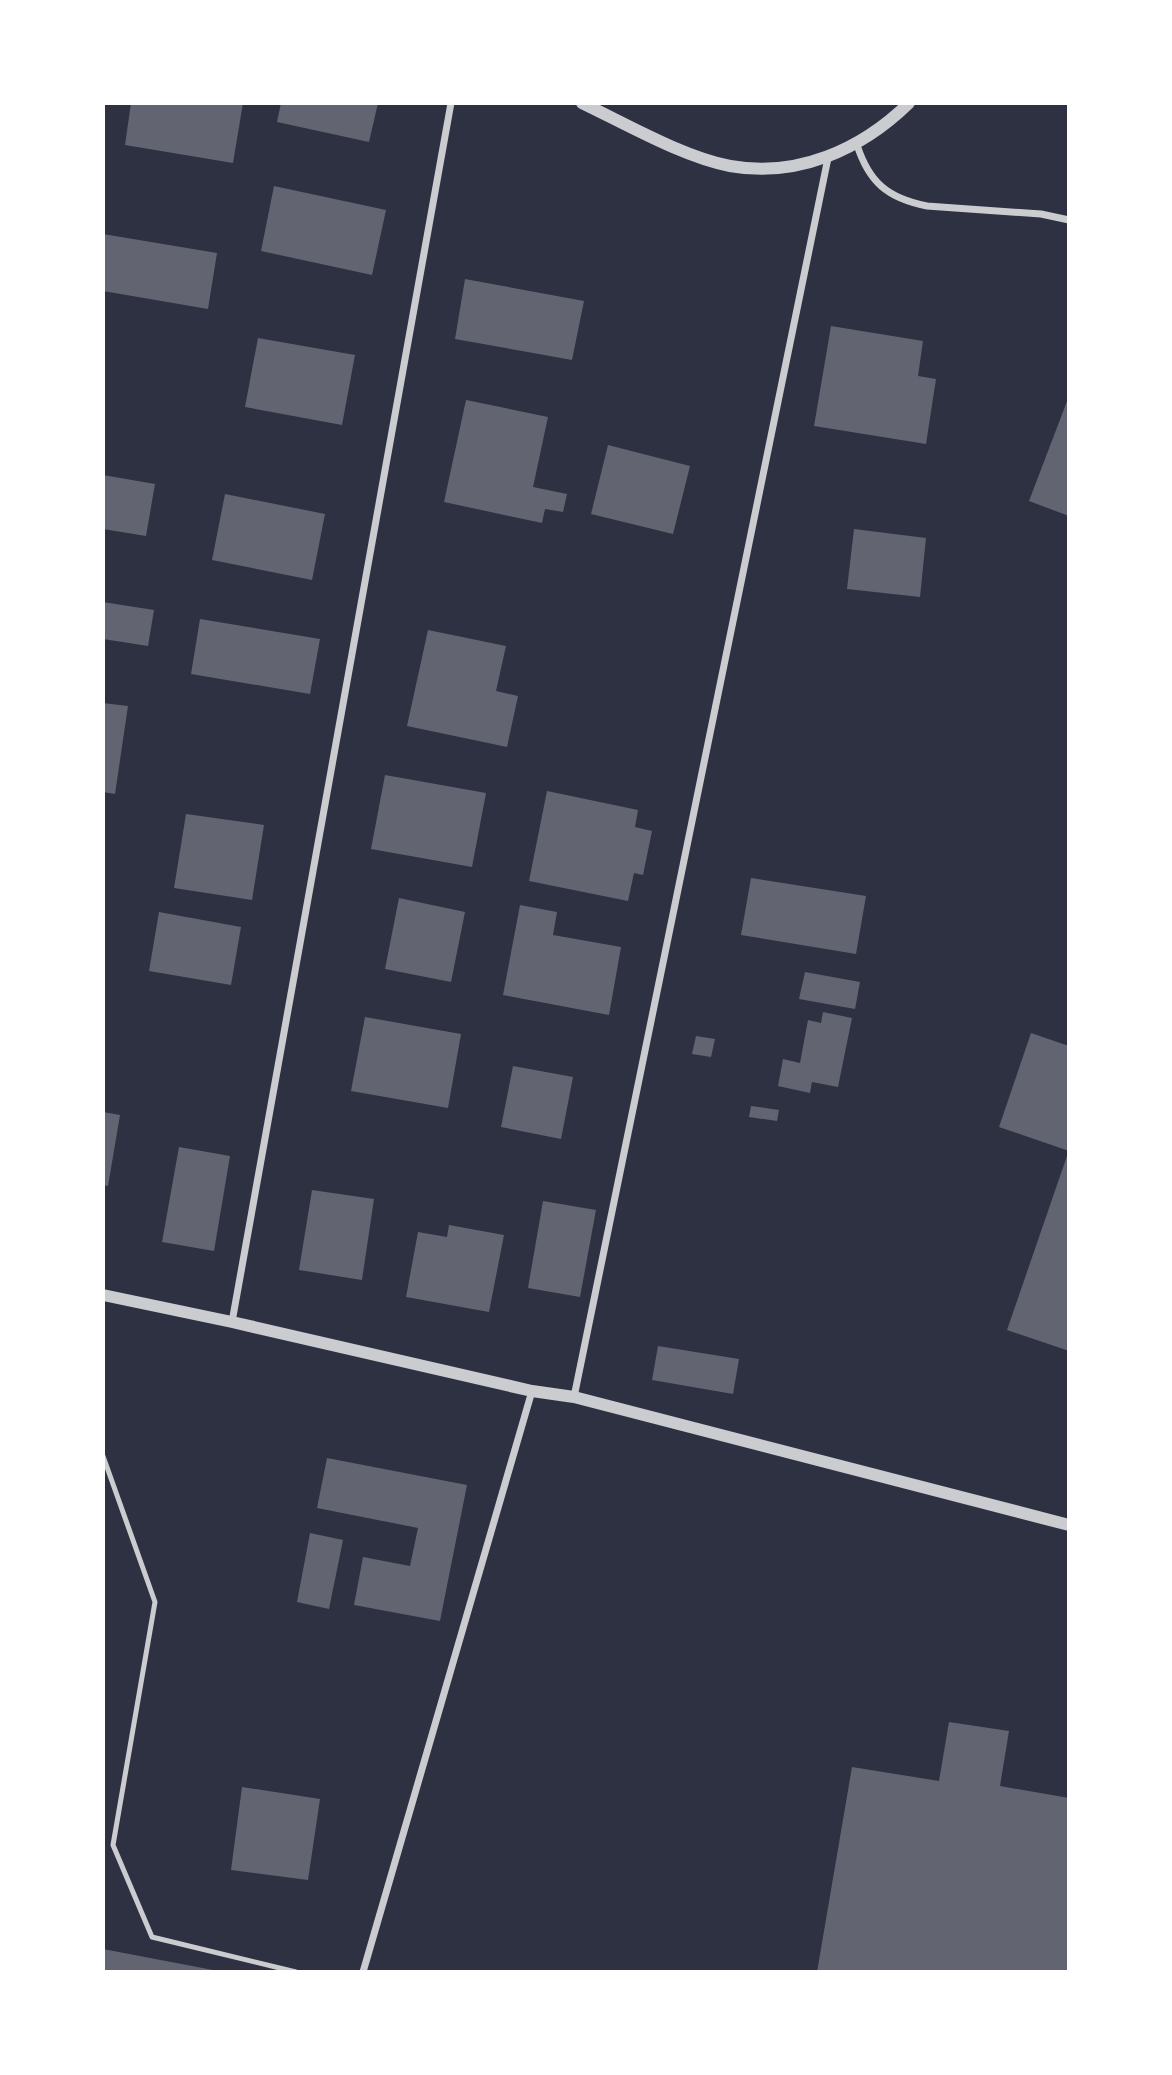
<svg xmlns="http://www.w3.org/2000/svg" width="1172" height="2075" viewBox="0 0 1172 2075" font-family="Helvetica,sans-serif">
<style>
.building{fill:#626471}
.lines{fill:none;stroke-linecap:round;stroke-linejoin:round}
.service{stroke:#caccd0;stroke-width:5}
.minor{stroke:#caccd0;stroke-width:7}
.tertiary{stroke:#caccd0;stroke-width:12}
</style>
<rect width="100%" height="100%" fill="#2d3142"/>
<g class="building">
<polygon points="131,103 243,103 233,163 125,145"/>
<polygon points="281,103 378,103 369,142 277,122"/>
<polygon points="274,186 386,210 372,275 261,251"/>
<polygon points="103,234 217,253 208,309 103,291"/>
<polygon points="465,279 584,301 572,360 455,339"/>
<polygon points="831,326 923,341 918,376 936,379 926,444 814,426"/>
<polygon points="258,338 355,355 342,425 245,407"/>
<polygon points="1069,396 1069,516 1029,501"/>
<polygon points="466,400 548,417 533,487 567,494 563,512 545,509 542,523 444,502"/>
<polygon points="608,445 690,466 673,534 591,514"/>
<polygon points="103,475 155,484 146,536 103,529"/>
<polygon points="225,494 325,514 312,580 212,560"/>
<polygon points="854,529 926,538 920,597 847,589"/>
<polygon points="103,602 154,610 148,646 103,639"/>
<polygon points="200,619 320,639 310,694 191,674"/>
<polygon points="428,630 506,646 496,691 518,696 507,747 407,726"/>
<polygon points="103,703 128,706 115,794 103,792"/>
<polygon points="385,775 486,793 472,867 371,849"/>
<polygon points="547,791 638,810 635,827 652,831 643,875 634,873 628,901 529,881"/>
<polygon points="186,814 264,825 252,900 174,888"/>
<polygon points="751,878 866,896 856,954 741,935"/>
<polygon points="399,898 465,912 451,982 385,969"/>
<polygon points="520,905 557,912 553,935 621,947 609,1015 503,995"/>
<polygon points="159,912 241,927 231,985 149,971"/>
<polygon points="805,972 860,982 855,1009 799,999"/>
<polygon points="823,1012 852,1018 838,1087 812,1082 810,1093 778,1086 783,1059 800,1063 808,1020 821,1023"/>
<polygon points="365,1017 461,1034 448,1108 351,1091"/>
<polygon points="1031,1033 1069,1046 1069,1151 999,1127"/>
<polygon points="696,1036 715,1039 711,1057 692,1054"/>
<polygon points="513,1066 573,1077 561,1139 501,1127"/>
<polygon points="751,1106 779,1110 777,1121 749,1117"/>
<polygon points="103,1112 120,1115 108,1186 103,1185"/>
<polygon points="179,1147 230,1156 214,1251 162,1242"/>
<polygon points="1068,1153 1069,1153 1069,1351 1007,1330"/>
<polygon points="312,1190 374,1199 362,1280 299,1270"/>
<polygon points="543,1201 596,1210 580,1297 528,1288"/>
<polygon points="449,1225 504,1235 489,1312 406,1297 418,1232 447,1237"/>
<polygon points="658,1346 739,1359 733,1394 652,1380"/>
<polygon points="327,1458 467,1485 440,1621 354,1605 363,1557 410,1566 418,1528 317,1508"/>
<polygon points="310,1533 343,1540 329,1609 297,1602"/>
<polygon points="949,1722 1009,1731 1000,1786 1069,1798 1069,1972 817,1972 852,1767 939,1781"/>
<polygon points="242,1787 320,1799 308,1880 231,1870"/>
<polygon points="103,1949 213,1970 213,1972 103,1972"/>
</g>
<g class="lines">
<polyline class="service" points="103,1456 155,1602 113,1845 152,1937 296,1972"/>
<g class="minor">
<path d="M857,145C869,182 887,198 927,206L1041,214L1069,220"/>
<polyline points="232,1322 451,103"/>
<polyline points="574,1397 828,158"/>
<polyline points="363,1972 532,1391"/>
</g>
<g class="tertiary">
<path d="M582,103C626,124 683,157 730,166C797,178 861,150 909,103"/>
<polyline points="103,1295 232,1322 532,1391 574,1397 1069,1525"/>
</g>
</g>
<rect width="1172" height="2075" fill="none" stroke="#ffffff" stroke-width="210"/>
</svg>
